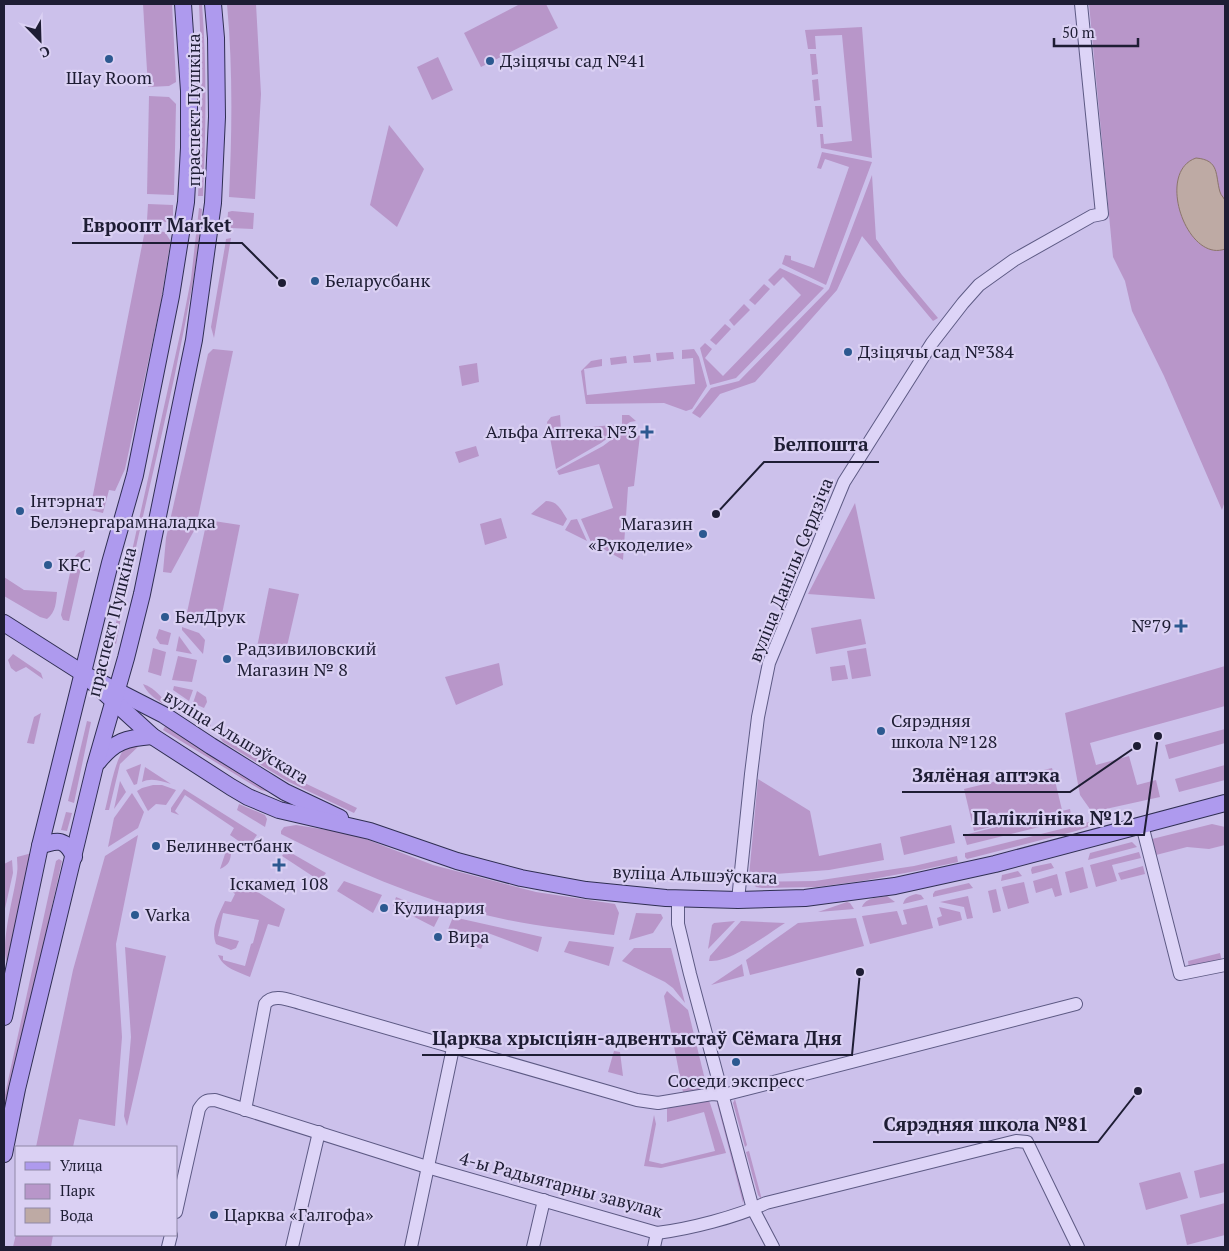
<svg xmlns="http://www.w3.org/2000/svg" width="1229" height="1251" viewBox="0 0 1229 1251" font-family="'PT Serif',serif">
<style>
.green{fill:#b896c9}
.water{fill:#beaaa4;stroke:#8b756b}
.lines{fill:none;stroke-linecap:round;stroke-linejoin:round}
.minor-casing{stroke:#5d5a84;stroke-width:14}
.major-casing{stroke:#2f2e52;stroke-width:18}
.minor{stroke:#ddd4f7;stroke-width:12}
.major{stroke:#ae9aee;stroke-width:16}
.poi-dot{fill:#2c5990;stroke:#dad0f3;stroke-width:2}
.labels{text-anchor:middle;stroke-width:4.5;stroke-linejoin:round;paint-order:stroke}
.poi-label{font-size:18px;fill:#1e1d34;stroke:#dad0f3;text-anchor:start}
.street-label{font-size:18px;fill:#1e1d34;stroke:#dad0f3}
.leader{fill:none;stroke:#1e1d34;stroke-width:2}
.callout-dot{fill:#1e1d34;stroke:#dad0f3;stroke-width:2}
.callout-label{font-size:19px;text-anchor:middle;font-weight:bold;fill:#1e1d34;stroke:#dad0f3;stroke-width:4.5;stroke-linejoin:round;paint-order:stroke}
</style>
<rect width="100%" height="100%" fill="#ccc1eb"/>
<g class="green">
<polygon points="143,4 172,4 176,82 169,86 148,87"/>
<path d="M199,4H202C207,68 206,132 203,196H198C202,132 202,68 199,4Z"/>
<path d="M227,4H256L261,94L255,199L229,197C232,133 233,69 227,4Z"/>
<polygon points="520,4 546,4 558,28 481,67 464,33"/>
<polygon points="1089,4 1225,4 1225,501 1222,510 1164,376 1132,311 1125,281 1113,257"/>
<polygon points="862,27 872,158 821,148 820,134 823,134 824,144 852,141 842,35 815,36 816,49 808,49 805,30"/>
<polygon points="810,54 816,54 818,74 812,75"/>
<polygon points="438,57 453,90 432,100 417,67"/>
<polygon points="818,79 820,100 814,101 812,80"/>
<polygon points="149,96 169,97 176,104 174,195 147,194"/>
<polygon points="815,106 821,106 823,127 817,127"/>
<polygon points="389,125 424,169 397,227 370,205"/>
<polygon points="822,152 872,162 826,285 782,264 785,255 791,256 791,260 814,268 849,167 825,159 821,169 817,168"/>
<polygon points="872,175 876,239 902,275 938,318 933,321 862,236 837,290 755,382 720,394 700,418 692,413 711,388 739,381 829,289"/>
<polygon points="148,204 173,205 173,217 171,221 167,222 147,220"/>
<path d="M199,208L202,209C198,265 186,319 175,374C156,464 133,553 116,644L112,641L181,330L191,279Z"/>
<polygon points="232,211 254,213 253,229 230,228 227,226 228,212"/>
<polygon points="145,230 165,232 170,240 170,244 160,307 125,469 115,491 109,490 103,513 90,510"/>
<polygon points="231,238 214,338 211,327 225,246 226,239"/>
<polygon points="780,268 824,288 736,378 710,385 700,348 705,343 712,349 705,358 723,376 801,295 783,277 774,286 768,280"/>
<polygon points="764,284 770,289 755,305 749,300"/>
<polygon points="744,304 750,310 734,326 729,320"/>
<polygon points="725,324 731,329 716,345 710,340"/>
<polygon points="213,349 233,351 196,527 171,573 163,572 166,538 208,354"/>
<polygon points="694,349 699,357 707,386 692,409 686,411 664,403 586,404 581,371 591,361 602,359 602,366 584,369 587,395 695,384 693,358 682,359 682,350"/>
<polygon points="673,352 674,359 657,361 656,353"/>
<polygon points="650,354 651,362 634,363 633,356"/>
<polygon points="626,356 627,363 611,365 610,358"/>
<polygon points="477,363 479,382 462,386 459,366"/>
<polygon points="560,415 561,430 622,424 622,415 629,415 636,421 630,422 601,443 556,469 547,422 551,417"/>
<polygon points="631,425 635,425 634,436 640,435 634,486 628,487 623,560 591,542 581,519 613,508 599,464 559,475 557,471 603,446"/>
<polygon points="476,446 479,456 459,463 455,452"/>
<path d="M546,501C558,501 561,510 567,519L563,526L531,514Z"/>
<polygon points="855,503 875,599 808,594"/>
<polygon points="501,518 507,538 485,545 480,524"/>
<polygon points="577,519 587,541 565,530 571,520"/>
<polygon points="207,520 240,525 220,624 186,617"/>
<polygon points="85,550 69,621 63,620 61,615 73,559 78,553"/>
<path d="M4,577L24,590L57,592C56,602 56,612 47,619L40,617L4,596Z"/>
<polygon points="269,588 299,594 285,655 255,657"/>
<polygon points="861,619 866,644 816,654 811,628"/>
<polygon points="182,627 199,633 205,640 203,654 182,630"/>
<polygon points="159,629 171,633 168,645 160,644 156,638"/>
<polygon points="179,636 192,654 176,651"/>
<polygon points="153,648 166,652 161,676 148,672"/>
<polygon points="866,648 871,676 852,679 847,651"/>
<polygon points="13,654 41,673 43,679 26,667 16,672 11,668 8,660"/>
<polygon points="178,656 197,660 192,682 172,680"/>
<polygon points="499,663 503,685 456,705 445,677"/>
<polygon points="845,665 848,679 832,681 830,667"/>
<polygon points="1225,666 1225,706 1090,743 1096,765 1129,756 1137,785 1156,780 1160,797 1092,812 1080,795 1065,713"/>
<path d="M143,684C152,687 158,693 164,700L162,703C154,698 147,693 143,684Z"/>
<polygon points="174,686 193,690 189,701 173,690"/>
<polygon points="197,691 206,697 207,702 204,708 193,703"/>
<polygon points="177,705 211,725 209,729 174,709"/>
<polygon points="41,713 34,744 27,743 34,717"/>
<polygon points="87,721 91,722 74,803 68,801"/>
<polygon points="165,726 276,792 277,794 261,790 163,730"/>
<polygon points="1225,729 1225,743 1169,759 1165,745"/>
<polygon points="222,735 290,776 357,808 354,813 287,781 223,742 220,738"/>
<path d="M142,743L120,764L109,810H105C109,797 115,754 127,747C131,745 137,745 142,743Z"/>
<polygon points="141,764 137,784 134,785 126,770"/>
<polygon points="1225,765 1225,780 1179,792 1175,779"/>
<path d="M145,767L171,784C162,781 151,777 142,782Z"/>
<polygon points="1052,768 1062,810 974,831 964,789"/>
<polygon points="758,779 810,811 819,856 881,843 884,860 829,870 749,876"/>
<polygon points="120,781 126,792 114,809"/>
<polygon points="153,785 162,785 176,790 166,805 156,804 148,811 137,791 142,788"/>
<polygon points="184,789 257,835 252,842 240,842 230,835 234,828 185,795 175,811 179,815 171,812 171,808"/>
<polygon points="132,793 144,812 138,828 108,847 114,818"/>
<polygon points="239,804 265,815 267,819 265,827 237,810"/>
<polygon points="1070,809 1072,819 967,845 964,835"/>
<polygon points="66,812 72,813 67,831 61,830"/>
<polygon points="1109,817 1109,820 1076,831 967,859 965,857 965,853"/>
<polygon points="1212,824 1225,827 1225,845 1209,849 1187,847 1156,855 1152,839"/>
<path d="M296,825L353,834L433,865L536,892L615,904L619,913L614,935C573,930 531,926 490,916C417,899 348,868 281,834V831L284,827Z"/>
<polygon points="951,825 955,843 904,855 900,837"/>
<polygon points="138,835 116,944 122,1037 115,1126 79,1119 73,1147 36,1147 73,970 105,856"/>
<polygon points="1132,842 1137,847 1088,860 1090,853"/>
<path d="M227,848L231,851C231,860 229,865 220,869Z"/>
<polygon points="286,850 326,873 320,881 282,856"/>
<polygon points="1139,852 1141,858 1112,865 1117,881 1096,887 1090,865"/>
<path d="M32,853L7,963C0,943 14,896 17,873C18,868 17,862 17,857Z"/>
<polygon points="957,856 958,862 916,871 862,881 817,887 762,888 756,887 752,882 815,881 914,866"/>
<polygon points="59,859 62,861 4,1121 4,1099 56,861"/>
<polygon points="12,860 13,873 4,913 4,864"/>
<polygon points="1051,863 1054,868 1032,874 1031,870 1032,867"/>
<polygon points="1143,866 1145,874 1121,880 1118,873"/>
<polygon points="1083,867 1088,888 1070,893 1065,872"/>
<polygon points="1018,871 1022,876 1001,881 1002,875"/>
<polygon points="1057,874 1062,895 1055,897 1052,888 1036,893 1033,881"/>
<path d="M238,880L285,909L279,927L268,924L250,977C237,971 224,969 218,955L223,956V960L245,966L251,944L253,943L259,920L223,913L218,936L239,941L236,948L231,950L216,944C210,929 219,914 225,901L231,902L235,894L232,891Z"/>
<polygon points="344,881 382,895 373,913 337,891"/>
<polygon points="1024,882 1029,903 1008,909 1002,887"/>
<polygon points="969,883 973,888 933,897 933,894 935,891"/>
<polygon points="996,889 1001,911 993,913 988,891"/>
<path d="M916,894L921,895L924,899L903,904C905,897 909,896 916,894Z"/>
<path d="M887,896L895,902L862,907C866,897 878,898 887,896Z"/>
<polygon points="968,896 973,918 967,919 964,907 940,902"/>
<polygon points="396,897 440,915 434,927 393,906"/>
<polygon points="847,902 850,903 854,909 818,912"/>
<polygon points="927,905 933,928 870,944 862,916 897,911 902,925 907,924 903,910"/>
<polygon points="939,907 960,912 962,920 939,926 937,918 942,916"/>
<polygon points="636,913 661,914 663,918 653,933 629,940"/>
<polygon points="453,917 542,937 538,952 488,933 481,949 447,932"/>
<polygon points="856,918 864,946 750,975 746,960 798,923"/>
<polygon points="735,921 708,949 712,925 714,923"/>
<path d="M741,921L785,923C766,935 731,963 709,961L710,956Z"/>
<polygon points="569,941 614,947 609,966 564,952"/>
<polygon points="125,947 166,956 127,1126 124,1116 131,1037"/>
<polygon points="634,948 671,948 685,1003 673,988 665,982 622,961"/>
<polygon points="1220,953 1222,961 1189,969 1188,961"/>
<polygon points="742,964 744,976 711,985"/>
<polygon points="667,991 688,1010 707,1088 683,1092 664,996"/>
<polygon points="614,1051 620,1052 623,1076 608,1072"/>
<polygon points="735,1099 747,1145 745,1147 733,1103"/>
<polygon points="708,1100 710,1103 726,1153 661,1168 644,1166 654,1115 656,1124 649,1161 662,1164 715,1151 704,1112 667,1122 667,1108 668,1105"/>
<polygon points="719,1102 744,1197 743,1203 717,1103"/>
<polygon points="749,1151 762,1200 758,1195 746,1152"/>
<polygon points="1225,1163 1225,1192 1200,1198 1194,1171"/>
<polygon points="1180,1172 1188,1198 1146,1210 1139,1183"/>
<polygon points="1225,1203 1225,1235 1187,1245 1180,1215"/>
<polygon points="16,1234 16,1235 53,1235 51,1247 13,1247"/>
</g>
<path class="water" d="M1196,158C1220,160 1215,175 1220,192C1221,196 1225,198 1225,202C1228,217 1225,234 1225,249C1187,263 1155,172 1196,158Z"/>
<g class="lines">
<g class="minor-casing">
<g id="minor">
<polyline points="1142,825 1180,974 1225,965"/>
<polyline points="678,898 678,924 690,974 753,1209 773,1247"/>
<polyline points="738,900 751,774 758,717 769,663 844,482 932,343 963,303 979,285 1014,260 1092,216 1102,214 1081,4"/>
<path d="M245,1110L265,1004C273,993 289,1000 300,1003L637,1100L658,1103L712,1094L723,1095L1076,1004"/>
<path d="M176,1212L199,1109C204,1101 206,1100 215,1100L427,1167L657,1233C689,1229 737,1217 766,1203L1016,1141L1027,1142L1078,1247"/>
<polyline points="168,1247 171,1235"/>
<polyline points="292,1247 319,1132"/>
<polyline points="411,1247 453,1048"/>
<polyline points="533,1247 544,1200"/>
<polyline points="654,1247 657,1233"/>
</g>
</g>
<g class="major-casing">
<g id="major">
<polyline points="4,623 84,674 164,715 211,746 285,792 340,818"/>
<polyline points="84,674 152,736 231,787 248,797 279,810 370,831 457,861 521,878 586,890 666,898 738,900 805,898 895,886 995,864 1225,803"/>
<path d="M98,762C114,741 127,738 152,736"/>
<path d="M40,846C58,839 66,839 74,857"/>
<polyline points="4,1017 40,846 110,563 135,475 171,296 186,202 189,148 189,91 183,4"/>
<polyline points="4,1154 17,1089 95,766 126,658 142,594 194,340 213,203 217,117 216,38 213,4"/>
</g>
</g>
<use href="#minor" class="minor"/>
<use href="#major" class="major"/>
</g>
<g class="poi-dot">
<circle cx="109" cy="59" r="5"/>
<circle cx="490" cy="61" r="5"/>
<circle cx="315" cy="281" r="5"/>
<circle cx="848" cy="352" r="5"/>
<path d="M644.5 424.5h5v5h5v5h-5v5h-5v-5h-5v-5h5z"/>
<circle cx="20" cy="511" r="5"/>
<circle cx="703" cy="534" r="5"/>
<circle cx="48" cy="565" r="5"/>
<circle cx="165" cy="617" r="5"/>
<path d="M1178.5 618.5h5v5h5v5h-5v5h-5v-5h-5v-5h5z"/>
<circle cx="227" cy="659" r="5"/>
<circle cx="881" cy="731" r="5"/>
<circle cx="156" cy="846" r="5"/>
<path d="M276.5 857.5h5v5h5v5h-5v5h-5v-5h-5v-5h5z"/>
<circle cx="384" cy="908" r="5"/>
<circle cx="135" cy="915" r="5"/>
<circle cx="438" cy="937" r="5"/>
<circle cx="736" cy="1062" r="5"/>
<circle cx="214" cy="1215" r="5"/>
</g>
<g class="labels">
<g class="poi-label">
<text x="500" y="67">Дзіцячы сад №41</text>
<text x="109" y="84" text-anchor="middle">Шау Room</text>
<text x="325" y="287">Беларусбанк</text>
<text x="858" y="358">Дзіцячы сад №384</text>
<text x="637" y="438" text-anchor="end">Альфа Аптека №3</text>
<text x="30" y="507">Інтэрнат<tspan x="30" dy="21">Белэнергарамналадка</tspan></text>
<text x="693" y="530" text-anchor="end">Магазин<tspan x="693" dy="21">«Рукоделие»</tspan></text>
<text x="58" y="571">KFC</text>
<text x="175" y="623">БелДрук</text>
<text x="1171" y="632" text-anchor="end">№79</text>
<text x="237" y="655">Радзивиловский<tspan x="237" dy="21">Магазин № 8</tspan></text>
<text x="891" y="727">Сярэдняя<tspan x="891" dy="21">школа №128</tspan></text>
<text x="166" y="852">Белинвестбанк</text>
<text x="279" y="890" text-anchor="middle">Іскамед 108</text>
<text x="394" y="914">Кулинария</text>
<text x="145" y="921">Varka</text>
<text x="448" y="943">Вира</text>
<text x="736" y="1087" text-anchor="middle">Соседи экспресс</text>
<text x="224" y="1221">Царква «Галгофа»</text>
</g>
<g class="street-label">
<text transform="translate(194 110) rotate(-90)" y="6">праспект Пушкіна</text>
<text transform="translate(791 570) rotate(-68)" y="6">вуліца Данілы Сердзіча</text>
<text transform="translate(112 622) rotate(-76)" y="6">праспект Пушкіна</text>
<text transform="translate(236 737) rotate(31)" y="6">вуліца Альшэўскага</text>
<text transform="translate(695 875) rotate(2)" y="6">вуліца Альшэўскага</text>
<text transform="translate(561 1185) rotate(15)" y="6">4-ы Радыятарны завулак</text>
</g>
</g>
<path class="leader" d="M282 283L242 243H72M716 514L764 462H879M1137 746L1070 792H902M1158 736L1144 835H963M860 972L852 1055H422M1138 1091L1098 1142H873"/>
<g class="callout-dot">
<circle cx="282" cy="283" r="5"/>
<circle cx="716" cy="514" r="5"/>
<circle cx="1137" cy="746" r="5"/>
<circle cx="1158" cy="736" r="5"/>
<circle cx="860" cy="972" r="5"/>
<circle cx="1138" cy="1091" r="5"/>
</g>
<g class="callout-label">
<text x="157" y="232">Евроопт Market</text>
<text x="821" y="451">Белпошта</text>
<text x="986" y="782">Зялёная аптэка</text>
<text x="1053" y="825">Паліклініка №12</text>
<text x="637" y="1045">Царква хрысціян-адвентыстаў Сёмага Дня</text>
<text x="986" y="1131">Сярэдняя школа №81</text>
</g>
<rect width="1229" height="1251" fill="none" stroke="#1e1d34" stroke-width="10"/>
<rect x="15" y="1146" width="162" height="90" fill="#dad0f3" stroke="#8f88a7"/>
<rect x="25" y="1162" width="25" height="8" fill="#ae9aee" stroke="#8f88a7"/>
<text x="60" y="1171" font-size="15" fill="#1e1d34">Улица</text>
<rect x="25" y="1184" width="25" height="15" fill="#b896c9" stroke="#8f88a7"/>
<text x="60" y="1196" font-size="15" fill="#1e1d34">Парк</text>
<rect x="25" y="1208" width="25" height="15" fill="#beaaa4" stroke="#8f88a7"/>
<text x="60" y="1221" font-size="15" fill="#1e1d34">Вода</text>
<g transform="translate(40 40) rotate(157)" stroke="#dad0f3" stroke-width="4" paint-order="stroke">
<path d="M0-4L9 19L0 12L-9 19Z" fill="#1e1d34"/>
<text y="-8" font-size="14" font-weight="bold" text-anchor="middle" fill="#1e1d34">С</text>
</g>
<path d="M1054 38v8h84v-8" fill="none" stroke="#1e1d34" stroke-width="2.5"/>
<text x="1062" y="38" font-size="15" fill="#1e1d34" stroke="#dad0f3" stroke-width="4" paint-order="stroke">50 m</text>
</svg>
